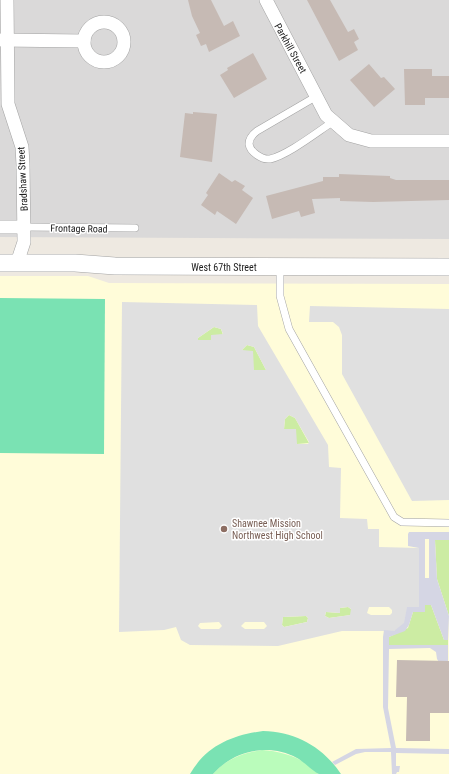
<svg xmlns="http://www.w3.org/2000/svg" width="449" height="774" viewBox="0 0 449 774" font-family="'Roboto Condensed',sans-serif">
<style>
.residential{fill:#dad9d9}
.education{fill:#fffcd9}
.grass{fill:#cceca3}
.park{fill:#bafcbb}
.pitch{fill:#7ae2b3}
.parking{fill:#e0e0e0;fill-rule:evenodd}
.plaza{fill:#d5d6e4;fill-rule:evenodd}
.building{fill:#c6bab4}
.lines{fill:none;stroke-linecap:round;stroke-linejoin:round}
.service-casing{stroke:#a3a3a3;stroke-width:8}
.minor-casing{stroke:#a3a3a3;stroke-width:14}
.tertiary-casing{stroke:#a3a3a3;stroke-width:18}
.service{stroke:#fff;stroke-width:7}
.minor{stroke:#fff;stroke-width:13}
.tertiary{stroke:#fff;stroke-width:17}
.education-dot{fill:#8d6e63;stroke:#fff;stroke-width:1.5}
.labels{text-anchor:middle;stroke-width:3;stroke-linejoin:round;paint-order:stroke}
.street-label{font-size:10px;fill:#1c1c1c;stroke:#fff}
.education-label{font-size:10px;fill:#785e54;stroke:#fff;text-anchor:start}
</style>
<rect width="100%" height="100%" fill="#eee9e1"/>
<polygon class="residential" points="0,0 449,0 449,239 0,237"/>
<polygon class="education" points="0,276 88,276 109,283 449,284 449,774 0,774"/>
<g class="grass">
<polygon points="214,327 221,329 223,335 211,335 211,340 198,340 198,338"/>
<polygon points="247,345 254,347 266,370 254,370 242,350"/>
<polygon points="289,415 295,418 309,443 297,444 284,429 285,419"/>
<polygon points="435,540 449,540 449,616 437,579"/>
<polygon points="425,605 431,605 444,640 448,640 448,645 389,645 389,637 408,628 413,612 423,612"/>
<polygon points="348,607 351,609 351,615 329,618 325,616 326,612 340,613 340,608"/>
<polygon points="306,616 308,618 307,622 284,627 282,625 283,617"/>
</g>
<path class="park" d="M262,750C282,751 304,758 318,774H213C226,759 243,753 262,750Z"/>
<g class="pitch">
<polygon points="0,298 105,299 104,454 0,453"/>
<path d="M263,731C296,732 323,747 341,774C334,774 326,774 319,774C315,773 303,761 297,758C269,743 234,750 213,774H190C206,746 232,735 263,731Z"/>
</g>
<g class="parking">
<path d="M122,302L257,305L258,326L328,445L329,467L341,468L340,518L367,519L368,529H379V547L419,548V608L407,616L405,623L400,628L394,631H342L278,646L190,645L181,640L176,627L164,630L119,632ZM214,327L221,329L223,334L211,335V340H198V338ZM247,345L254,347L266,370H254L253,351L242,350ZM289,415L295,418L309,442L308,444H297L296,429H284L285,419ZM348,607L351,609L350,615L329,618L325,616L326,612L340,613V608ZM369,607H389L392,610V613L390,615H371L367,613ZM306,616L308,618L307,622L284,627L282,625L283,617ZM219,622L222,626L219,629H201L198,626L200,623ZM264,622L267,626L264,629H245L241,626L245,622Z"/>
<polygon points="310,306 449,309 449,500 412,501 342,374 342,335 339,327 333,322 309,322"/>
</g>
<path class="plaza" d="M409,532H449V540H435L437,579L449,616L448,640H444L431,605H425V612H413L409,625L405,631L389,637V645H448V662H439L437,659L436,652L430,648L389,649L388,708L396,748L449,749V754L396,753V766H400L399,772H397L396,774H392L391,752H365L356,754L335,765L332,762L356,749L391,748L383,707V637L384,630L394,631L404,623L407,607H419V548L408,546V534ZM425,539H429V578H425Z"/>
<g class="building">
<polygon points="188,0 211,0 224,26 233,21 240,36 209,52 206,44 201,46 196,35 200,33 192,16"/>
<polygon points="307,0 330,0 348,32 354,29 359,39 354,42 358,50 339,61"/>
<polygon points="253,53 267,79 234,98 220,75 228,70 227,68"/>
<polygon points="369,64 381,78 384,77 395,89 374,107 350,80"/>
<polygon points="404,69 432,69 432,76 449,76 449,98 425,98 425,105 405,105"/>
<polygon points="193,112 217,114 212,162 180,157 185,113 193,114"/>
<polygon points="219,173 232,182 235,180 245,186 242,190 253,198 236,224 217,211 215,215 201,205 208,195 206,193"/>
<polygon points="339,174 390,176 390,178 396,180 449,180 449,200 373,202 340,201 340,198 312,199 315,213 301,217 299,211 272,219 266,196 323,181 323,177 339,177"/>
<polygon points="397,660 449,661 449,713 430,713 430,741 406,741 407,697 396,697"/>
</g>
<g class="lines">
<g class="service-casing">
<g id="service">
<path d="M317,96L257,131C253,134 249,138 249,144C250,152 262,160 270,159C288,155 317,132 334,121"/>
<polyline points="24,227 135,228"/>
<polyline points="280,267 280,296 289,329 394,517 402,522 449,523"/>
</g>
</g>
<g class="minor-casing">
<g id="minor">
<polyline points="7,0 8,104 22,147 23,165 24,242 17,263"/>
<polyline points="266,0 326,115 349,135 371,141 449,141"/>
<circle cx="104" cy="42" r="20"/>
<polyline points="0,40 84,41"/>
<polyline points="0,227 24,227"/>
</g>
</g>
<g class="tertiary-casing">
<polyline id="tertiary" points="0,263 75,263 115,266 449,267"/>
</g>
<use href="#service" class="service"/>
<use href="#minor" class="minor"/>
<use href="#tertiary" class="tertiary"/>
</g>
<circle class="education-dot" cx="224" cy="529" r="4"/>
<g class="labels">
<g class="street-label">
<text transform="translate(291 48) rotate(61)" y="4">Parkhill Street</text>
<text transform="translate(22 179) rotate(-93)" y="4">Bradshaw Street</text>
<text transform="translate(79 228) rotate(1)" y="4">Frontage Road</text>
<text x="224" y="271">West 67th Street</text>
</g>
<g class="education-label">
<text x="232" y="527">Shawnee Mission<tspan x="232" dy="12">Northwest High School</tspan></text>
</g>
</g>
</svg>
